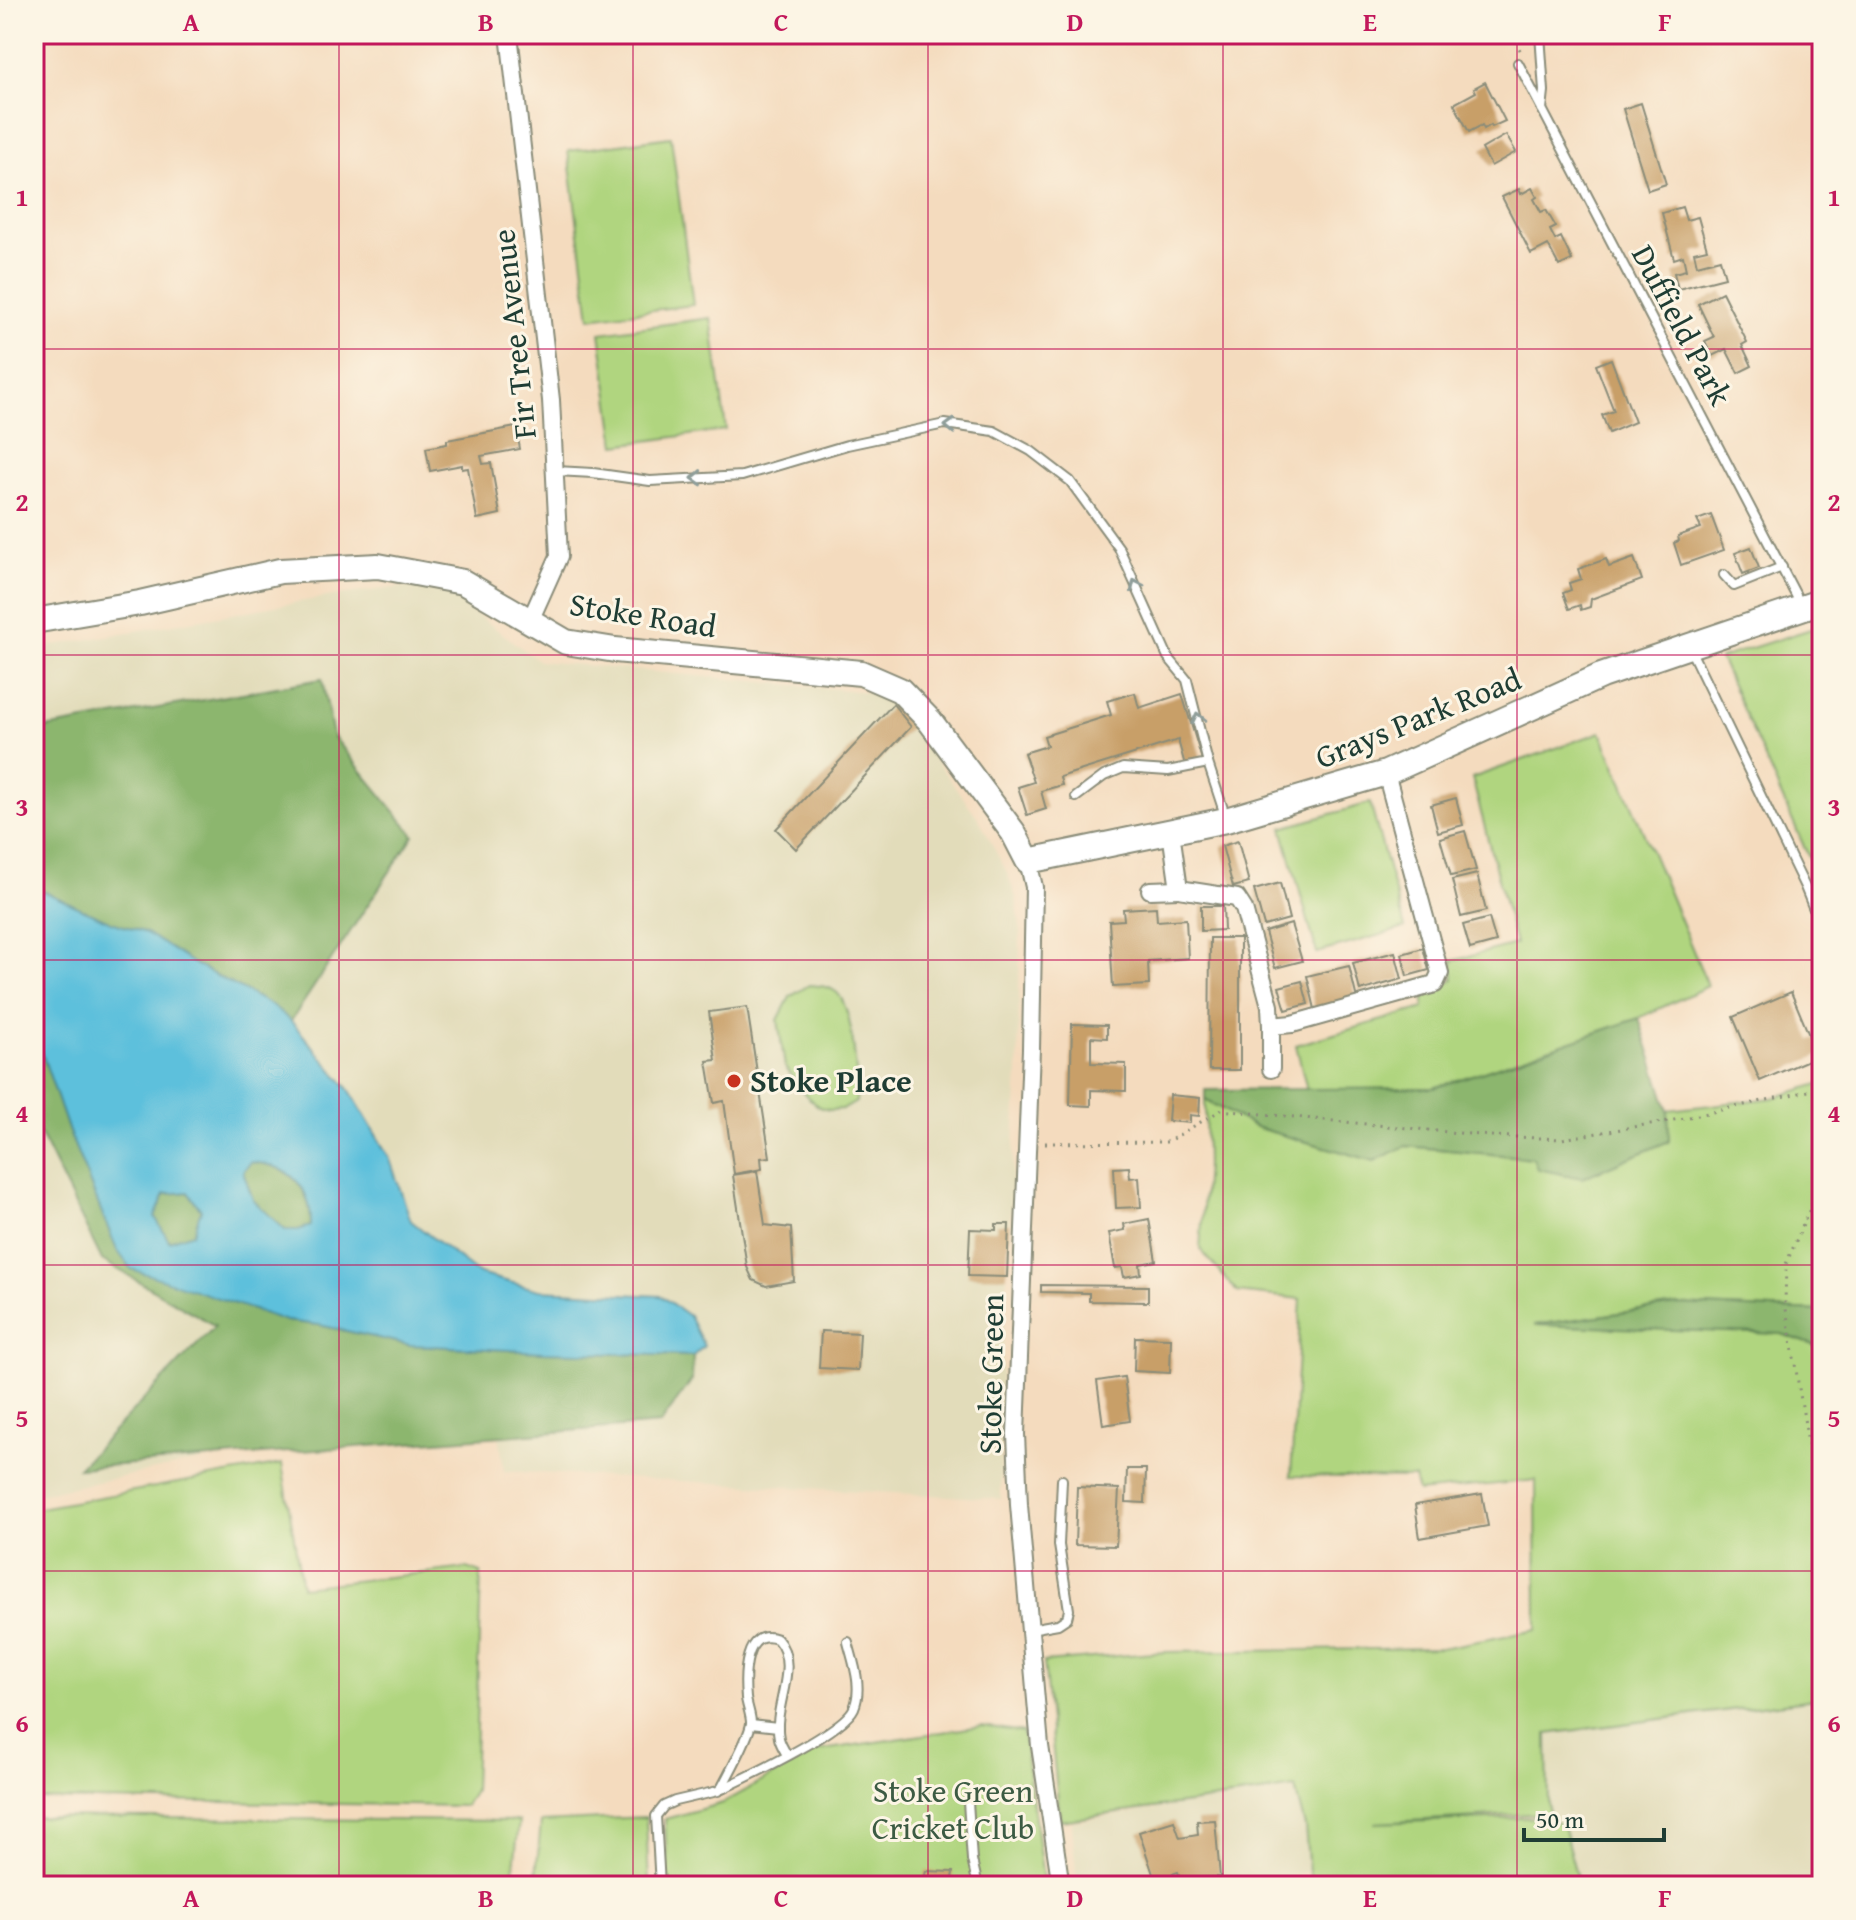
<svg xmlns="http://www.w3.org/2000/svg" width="1856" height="1920" viewBox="0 0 1856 1920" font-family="'Gentium Book Plus',serif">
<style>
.built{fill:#e2dcba}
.green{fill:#b0d57f;stroke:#68895a;stroke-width:2}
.forest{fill:#8cb66e;stroke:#567a51;stroke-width:2}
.water{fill:#5dc0dc;stroke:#3e7e88;stroke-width:2;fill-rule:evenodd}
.building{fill:#c89f67}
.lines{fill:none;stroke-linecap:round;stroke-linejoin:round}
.lane-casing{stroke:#8a8c79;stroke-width:12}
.street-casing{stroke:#8a8c79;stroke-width:20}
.secondary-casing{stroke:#8a8c79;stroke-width:28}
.path{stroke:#8a8c79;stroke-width:3;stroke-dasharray:2 6;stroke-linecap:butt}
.lane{stroke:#fff;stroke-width:8}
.street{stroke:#fff;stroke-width:16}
.secondary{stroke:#fff;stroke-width:24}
.oneway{stroke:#8f9e9a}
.grid{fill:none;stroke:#c2185b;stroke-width:2;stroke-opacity:0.55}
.poi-dot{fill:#c8321e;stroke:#fcf5e5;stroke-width:3}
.labels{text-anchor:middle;stroke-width:6;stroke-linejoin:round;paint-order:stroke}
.street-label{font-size:32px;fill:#1f3d34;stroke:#fcf5e5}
.poi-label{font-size:32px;font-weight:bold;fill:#1f3d34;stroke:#fcf5e5;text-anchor:start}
.park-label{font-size:32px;fill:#3c5b43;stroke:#fcf5e5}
.neatline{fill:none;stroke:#c2185b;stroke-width:3}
.grid-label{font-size:26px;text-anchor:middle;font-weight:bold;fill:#c2185b}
</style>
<rect width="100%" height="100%" fill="#fcf5e5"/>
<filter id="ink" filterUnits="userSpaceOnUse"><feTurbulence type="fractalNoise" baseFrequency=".0125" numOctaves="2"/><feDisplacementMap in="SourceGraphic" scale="16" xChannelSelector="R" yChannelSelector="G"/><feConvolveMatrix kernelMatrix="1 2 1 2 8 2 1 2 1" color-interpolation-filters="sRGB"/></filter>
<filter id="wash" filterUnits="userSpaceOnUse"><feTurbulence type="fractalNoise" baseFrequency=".006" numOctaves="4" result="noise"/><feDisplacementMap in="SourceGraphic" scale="32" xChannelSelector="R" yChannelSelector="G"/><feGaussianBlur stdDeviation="1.8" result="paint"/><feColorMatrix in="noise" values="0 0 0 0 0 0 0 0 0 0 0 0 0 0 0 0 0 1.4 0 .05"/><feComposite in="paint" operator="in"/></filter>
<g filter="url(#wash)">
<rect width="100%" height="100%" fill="#f4dbbe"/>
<g class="built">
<polygon points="418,585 452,596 539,661 868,692 883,698 893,704 911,727 979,819 1008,875 1016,898 1020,927 1018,1071 1001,1383 1001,1499 504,1471 498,1427 209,1459 34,1495 34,649 338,595"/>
<polygon points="1822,1698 1822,1886 1572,1886 1548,1813 1546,1735"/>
<polygon points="1295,1788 1305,1827 1309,1872 1221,1886 1168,1885 1164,1875 1154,1879 1149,1886 1077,1886 1072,1822"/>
</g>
<g class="green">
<polygon points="671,137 693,305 590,318 568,151"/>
<polygon points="711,318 726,430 616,445 600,333"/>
<polygon points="1814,628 1822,640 1822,887 1720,658"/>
<polygon points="1601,732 1708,986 1639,1018 1434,1088 1307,1090 1296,1045 1424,1008 1424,998 1454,979 1452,961 1515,944 1472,778"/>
<polygon points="1370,803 1405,928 1317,953 1282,828"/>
<path d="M809,985C819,986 832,986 839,995C853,1013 858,1079 856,1102L844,1109L829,1110L819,1107L805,1094L785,1067L778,1020L790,997Z"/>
<polygon points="1822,1083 1822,1311 1677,1305 1540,1324 1782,1334 1822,1348 1822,1698 1547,1734 1548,1813 1374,1823 1548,1817 1563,1826 1579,1886 1314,1886 1309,1872 1305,1827 1295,1788 1060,1821 1044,1662 1166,1652 1441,1648 1537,1630 1536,1480 1418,1492 1414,1478 1291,1476 1301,1299 1237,1292 1200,1249 1206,1166 1205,1100 1258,1128 1374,1161 1405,1146 1533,1158 1669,1142 1668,1110 1773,1098"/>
<polygon points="282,1464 302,1587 467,1568 481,1573 474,1791 465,1806 34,1799 34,1509"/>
<polygon points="982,1726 1023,1732 1044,1886 668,1886 665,1819 723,1803 816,1751"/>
<polygon points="34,1817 519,1821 512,1886 34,1886"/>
<polygon points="646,1817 649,1886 535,1886 541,1822"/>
</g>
<g class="forest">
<polygon points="322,679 333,736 414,835 291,1021 273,1006 194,964 146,933 111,922 34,887 34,730"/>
<polygon points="1639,1018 1668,1110 1669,1141 1582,1178 1537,1169 1533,1158 1406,1146 1374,1161 1258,1128 1205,1100 1205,1090 1434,1088"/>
<polygon points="34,1030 69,1132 117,1250 286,1321 319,1325 410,1345 544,1352 693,1356 692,1380 660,1424 78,1468 215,1326 102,1260 34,1122"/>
<path d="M250,1162C290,1165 311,1185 311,1226L298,1230H285L253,1200L243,1171Z"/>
<polygon points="188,1192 201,1210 193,1234 169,1241 155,1217 165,1194"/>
<polygon points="1677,1305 1822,1311 1822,1348 1782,1334 1534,1325"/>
</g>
<path class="water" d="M34,887L111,922L146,933L194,964L273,1006L291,1021L349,1089L389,1157L411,1221L479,1274L539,1290L661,1296L689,1316L704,1346L693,1356L544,1352L410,1345L319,1325L286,1321L131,1269L117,1250L69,1132L34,1030ZM251,1162C290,1165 312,1186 311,1226L298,1230H285L253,1200L243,1171ZM188,1192L201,1210L193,1233L169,1241L155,1217L165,1194Z"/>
<g id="blocks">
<g class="building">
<polygon points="1485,82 1505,121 1492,127 1491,125 1484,129 1482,125 1469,132 1454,104 1476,92 1474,88"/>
<polygon points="1641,103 1666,184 1648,190 1623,109"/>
<polygon points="1506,135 1516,152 1491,166 1482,149"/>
<polygon points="1532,188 1537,197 1534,199 1541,212 1546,210 1556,227 1550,230 1555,240 1561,237 1572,260 1559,266 1548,245 1531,254 1502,197 1519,189 1521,194"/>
<polygon points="1682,207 1686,220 1698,217 1707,249 1694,252 1697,265 1720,259 1725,277 1678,289 1674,273 1686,270 1683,256 1674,259 1662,213"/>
<polygon points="1722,292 1747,342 1742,345 1752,366 1738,373 1726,349 1712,356 1705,341 1714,337 1698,304"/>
<polygon points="1611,359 1635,422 1609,433 1602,415 1614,411 1596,365"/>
<polygon points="516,427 520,449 481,456 483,464 491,463 500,514 477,519 468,468 462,469 462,465 430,471 426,448 447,444 447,440"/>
<polygon points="1711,515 1724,550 1681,565 1674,543 1679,541 1678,536 1701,528 1697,520"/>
<polygon points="1751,547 1759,568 1743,574 1735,553"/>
<polygon points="1634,558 1642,580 1591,599 1590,607 1581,610 1580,605 1569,609 1563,593 1571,590 1569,583 1581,579 1578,569 1606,559 1609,567"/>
<polygon points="1135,693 1139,708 1182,694 1202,760 1185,765 1178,740 1060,777 1062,785 1041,791 1046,809 1027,815 1018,787 1034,782 1024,753 1047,746 1044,736 1111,715 1107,701"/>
<polygon points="893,704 911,727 796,849 776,829"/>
<polygon points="1456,798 1463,825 1438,832 1431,805"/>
<polygon points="1465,831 1476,870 1451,876 1440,838"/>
<polygon points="1238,841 1249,883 1233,887 1222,846"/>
<polygon points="1477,874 1486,911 1461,917 1452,880"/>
<polygon points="1280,883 1289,919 1264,926 1254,890"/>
<polygon points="1201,906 1223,906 1224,930 1201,931"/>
<polygon points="1156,907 1157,921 1186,919 1188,958 1148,961 1149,985 1113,987 1109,921 1124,920 1123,909"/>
<polygon points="1489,918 1496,942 1470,949 1463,925"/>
<polygon points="1291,924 1302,961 1275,968 1265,932"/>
<polygon points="1210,938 1240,938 1240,1070 1209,1070"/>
<polygon points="1423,948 1429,970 1407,976 1402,954"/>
<polygon points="1395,952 1402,979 1360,991 1353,963"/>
<polygon points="1349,966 1357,999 1315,1009 1307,976"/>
<polygon points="1302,981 1308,1004 1286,1010 1279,987"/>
<polygon points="1791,992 1811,1040 1822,1036 1822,1054 1760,1081 1733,1017"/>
<polygon points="747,1007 770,1157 761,1158 762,1169 734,1174 724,1101 714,1103 707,1061 716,1060 709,1012"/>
<polygon points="1072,1024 1107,1025 1107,1038 1091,1037 1091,1063 1126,1064 1126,1091 1091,1090 1091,1106 1070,1105"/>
<polygon points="1170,1095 1200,1098 1199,1116 1190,1115 1190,1123 1168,1121"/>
<polygon points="1129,1167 1130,1178 1139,1177 1141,1207 1116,1208 1114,1168"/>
<polygon points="757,1171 765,1225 791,1228 794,1281 766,1286 753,1280 747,1267 733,1175"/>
<polygon points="1149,1219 1156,1261 1140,1264 1141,1274 1124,1277 1122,1267 1115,1268 1109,1233 1125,1230 1124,1224"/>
<polygon points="996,1224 1009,1224 1007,1277 968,1276 970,1229 996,1230"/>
<polygon points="1041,1285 1148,1286 1148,1302 1089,1301 1089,1293 1041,1292"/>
<polygon points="821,1331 860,1333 858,1370 819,1368"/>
<polygon points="1135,1337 1171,1338 1170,1373 1134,1371"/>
<polygon points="1124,1377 1130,1421 1103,1425 1097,1381"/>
<polygon points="1127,1469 1146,1469 1145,1503 1126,1502"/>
<polygon points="1077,1487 1119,1489 1116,1546 1075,1545"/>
<polygon points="1482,1494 1488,1526 1420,1538 1415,1505"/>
<polygon points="1215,1820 1220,1877 1181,1879 1178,1872 1155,1880 1139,1832 1174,1821 1180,1838 1198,1835 1197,1821"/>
<polygon points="926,1871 953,1872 951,1886 923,1886"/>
</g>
</g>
</g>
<g filter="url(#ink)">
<use href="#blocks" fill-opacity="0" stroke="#8a8c79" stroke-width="2"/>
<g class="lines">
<g class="lane-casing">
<g id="lane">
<polyline points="1540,34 1544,91 1542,109"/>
<polyline points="1518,63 1801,605"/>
<polyline points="556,471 593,473 650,481 742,476 847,445 945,424 994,431 1031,451 1070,481 1119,548 1168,657 1187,680 1208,763 1225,815"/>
<polyline points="1724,575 1734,586 1782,567"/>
<polyline points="1690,649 1805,887 1822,929"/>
<polyline points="1076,797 1104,776 1123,768 1168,771 1208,763"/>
<polyline points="1030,1629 1058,1624 1067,1618 1069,1610 1059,1545 1062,1480"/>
<polyline points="751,1724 778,1727"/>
<path d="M722,1789C749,1776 843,1732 854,1708C863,1687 853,1662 848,1642"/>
<polyline points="968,1802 972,1860 978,1886"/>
<path d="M660,1886L656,1816L664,1806L675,1801L718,1791L722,1787C729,1773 750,1736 751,1723C751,1715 747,1706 746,1698C744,1676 744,1627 777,1639C801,1665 772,1707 779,1738C780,1743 784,1750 787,1755"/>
</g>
</g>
<g class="street-casing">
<g id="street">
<polyline points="509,34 551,400 559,556 529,623"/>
<polyline points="1171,832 1179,889 1237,898 1244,909 1270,1006 1271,1026 1292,1024 1435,984 1440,973 1386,773"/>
<polyline points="1028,861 1034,887 1031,1049 1016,1434 1019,1505 1040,1746 1061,1886"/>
<polyline points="1150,890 1179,889"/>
<polyline points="1271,1069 1271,1026"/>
</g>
</g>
<g class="secondary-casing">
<polyline id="secondary" points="34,621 140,603 280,571 378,566 463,582 566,642 615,650 861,673 900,690 930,721 1013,832 1028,861 1226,820 1386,773 1601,676 1822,601"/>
</g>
<g class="path">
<polyline points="1512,34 1521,52"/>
<polyline points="1045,1143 1167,1142 1221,1110 1490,1136 1562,1139 1680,1119 1822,1088"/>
<polyline points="1822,1181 1786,1264 1785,1303 1822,1528"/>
</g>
<use href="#lane" class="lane"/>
<use href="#street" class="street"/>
<use href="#secondary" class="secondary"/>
</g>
<defs><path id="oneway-chevron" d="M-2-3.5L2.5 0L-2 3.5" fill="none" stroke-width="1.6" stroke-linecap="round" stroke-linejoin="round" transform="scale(2)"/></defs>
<g class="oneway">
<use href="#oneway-chevron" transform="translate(950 426) rotate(-178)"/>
<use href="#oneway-chevron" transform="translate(697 478) rotate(177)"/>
<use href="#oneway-chevron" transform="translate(1136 585) rotate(-115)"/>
<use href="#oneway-chevron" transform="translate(1198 718) rotate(-103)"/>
</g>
</g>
<path class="grid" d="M339,34V1886M633,34V1886M928,34V1886M1223,34V1886M1517,34V1886M34,349H1822M34,655H1822M34,960H1822M34,1265H1822M34,1571H1822"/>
<circle class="poi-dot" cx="734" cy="1081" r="8"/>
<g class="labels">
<g class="street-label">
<text transform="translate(1682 325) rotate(62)" y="11">Duffield Park</text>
<text transform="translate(514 334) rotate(-96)" y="11">Fir Tree Avenue</text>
<text transform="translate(643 615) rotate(9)" y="11">Stoke Road</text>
<text transform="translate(1418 718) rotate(-22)" y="11">Grays Park Road</text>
<text transform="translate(991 1374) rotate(-89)" y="11">Stoke Green</text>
</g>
<g class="poi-label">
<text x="750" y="1092">Stoke Place</text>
</g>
<g class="park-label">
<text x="953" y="1802">Stoke Green<tspan x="953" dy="37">Cricket Club</tspan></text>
</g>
</g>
<rect width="1856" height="1920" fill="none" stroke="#fcf5e5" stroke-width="88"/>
<path d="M1524 1828v12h140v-12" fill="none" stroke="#1f3d34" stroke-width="4"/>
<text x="1536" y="1828" font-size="24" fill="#1f3d34" stroke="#fcf5e5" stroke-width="6" paint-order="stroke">50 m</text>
<rect x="44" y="44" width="1768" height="1832" class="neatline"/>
<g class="grid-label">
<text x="191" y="31">A</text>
<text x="486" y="31">B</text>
<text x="781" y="31">C</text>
<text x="1075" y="31">D</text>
<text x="1370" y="31">E</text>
<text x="1665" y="31">F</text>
<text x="22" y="206">1</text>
<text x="1834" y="206">1</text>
<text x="22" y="511">2</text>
<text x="1834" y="511">2</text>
<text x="22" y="816">3</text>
<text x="1834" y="816">3</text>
<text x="22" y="1122">4</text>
<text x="1834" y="1122">4</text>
<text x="22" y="1427">5</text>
<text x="1834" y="1427">5</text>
<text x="22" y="1732">6</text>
<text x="1834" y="1732">6</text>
<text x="191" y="1907">A</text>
<text x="486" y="1907">B</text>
<text x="781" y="1907">C</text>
<text x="1075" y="1907">D</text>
<text x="1370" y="1907">E</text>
<text x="1665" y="1907">F</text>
</g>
</svg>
